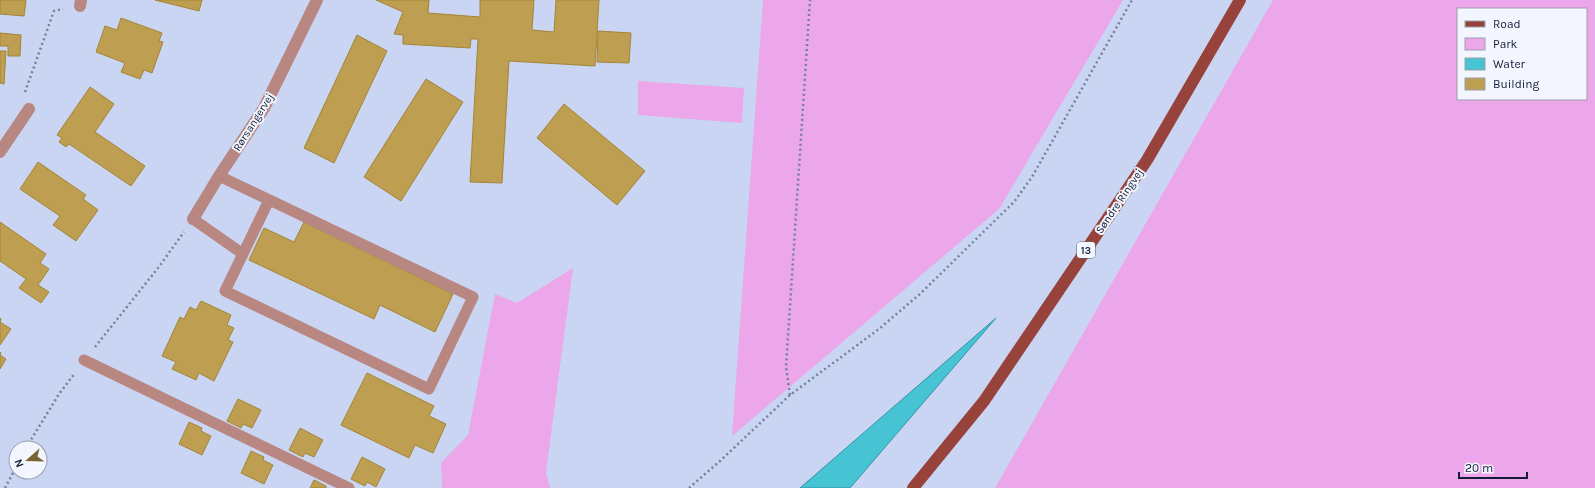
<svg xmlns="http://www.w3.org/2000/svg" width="1595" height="488" viewBox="0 0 1595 488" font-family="Karla,sans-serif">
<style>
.green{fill:#eca6ea;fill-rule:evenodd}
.water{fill:#47c4d4;stroke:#3792a5}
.building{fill:#be9e51;stroke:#a48536}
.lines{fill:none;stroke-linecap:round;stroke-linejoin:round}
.path{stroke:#75819c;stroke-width:2.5;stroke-dasharray:2 3;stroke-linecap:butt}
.lane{stroke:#b88781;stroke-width:11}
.street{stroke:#b88781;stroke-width:12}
.primary{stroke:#97423a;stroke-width:12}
.labels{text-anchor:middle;stroke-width:4;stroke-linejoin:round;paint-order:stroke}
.shield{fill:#f3f6fe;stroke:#565d72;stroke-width:1}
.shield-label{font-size:10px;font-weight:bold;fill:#121c36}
.street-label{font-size:11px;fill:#121c36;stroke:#f3f6fe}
</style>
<rect width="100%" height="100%" fill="#c9d5f2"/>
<g class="green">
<polygon points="763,0 1123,0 999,209 732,436"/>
<path d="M1273,0H1595V488H995ZM1458,9H1586V99H1458Z"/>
<polygon points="638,81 744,88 742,123 638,115"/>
<polygon points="573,268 546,472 550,488 442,488 441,463 468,435 495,294 517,303"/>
</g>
<polygon class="water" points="996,318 850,488 800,488"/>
<g class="building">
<polygon points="0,0 26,0 24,16 0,14"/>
<polygon points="155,0 202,0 199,11"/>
<polygon points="376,0 429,0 428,13 480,17 480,0 534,0 532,30 554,32 556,0 599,0 595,66 509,61 502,183 470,182 478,39 471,39 470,48 403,44 403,35 394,34 403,12"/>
<polygon points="121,18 162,33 159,41 163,42 152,73 144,70 140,79 121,72 125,63 96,52 105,26 117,30"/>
<polygon points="598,31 631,33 629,63 597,62"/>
<polygon points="0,33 21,35 20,56 8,56 8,46 0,46"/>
<polygon points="357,35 387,51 334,163 304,148"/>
<polygon points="0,51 6,51 4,84 0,83"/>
<polygon points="426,79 463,102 401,201 364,177"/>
<polygon points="90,87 114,104 95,132 145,166 131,186 69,144 66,147 59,142 62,138 57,135"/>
<polygon points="564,104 645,171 617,205 537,138"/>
<polygon points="38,162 86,195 83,199 98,210 76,241 53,225 60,216 20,189"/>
<polygon points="0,222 46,254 40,263 49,269 38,285 49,292 41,303 19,288 26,279 0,261"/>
<polygon points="304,222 453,294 435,332 380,305 374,319 249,260 264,228 294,242"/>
<polygon points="201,301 231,315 227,325 234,328 228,340 233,342 214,381 199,373 196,380 172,369 176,362 162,356 180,317 184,319 190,307 196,310"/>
<polygon points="0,318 1,319 0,322 11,329 0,345"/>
<polygon points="0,352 1,353 0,355 6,359 0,369"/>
<polygon points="367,373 434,406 429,416 446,424 433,453 415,445 409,458 341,425"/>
<polygon points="238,399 261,410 252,428 243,424 241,428 227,421"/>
<polygon points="189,422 202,428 201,431 211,436 202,455 179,444"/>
<polygon points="300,428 323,440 314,457 305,453 303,457 289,450"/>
<polygon points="251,451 264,457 263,460 273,465 264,484 241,473"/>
<polygon points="362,457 385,469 376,487 367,482 365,486 351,479"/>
<polygon points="314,480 326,486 326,488 310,488"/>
</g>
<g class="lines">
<g class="path">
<polyline points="25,92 54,11 63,9"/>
<polyline points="95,347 158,268 184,232"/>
<polyline points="790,395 786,367 810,0"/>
<polyline points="26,448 59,394 75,373"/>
<polyline points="5,488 16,467"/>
<polyline points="689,488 720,461 790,395 879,329 921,293 1014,202 1032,177 1132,0"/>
</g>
<g class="lane">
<polyline points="219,176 473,297 429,389 225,291 269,200"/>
<polyline points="193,219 243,254"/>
<polyline points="84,360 349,488"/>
</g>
<g class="street">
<polyline points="80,6 81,0"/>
<polyline points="0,152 29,109"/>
<polyline points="193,219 219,176 264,108 317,0"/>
</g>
<polyline class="primary" points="913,488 984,401 1147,160 1240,0"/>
</g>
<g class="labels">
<rect class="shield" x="1077" y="242" width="18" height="16" rx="3"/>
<g class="shield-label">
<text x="1086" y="254">13</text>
</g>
<g class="street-label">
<text transform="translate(253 122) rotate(-58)" y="4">Rørsangervej</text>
<text transform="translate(1119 201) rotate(-56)" y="4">Søndre Ringvej</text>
</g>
</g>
<rect x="1457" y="8" width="130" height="92" fill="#f3f6fe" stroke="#999fae"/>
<rect x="1465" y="21" width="20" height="6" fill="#97423a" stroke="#999fae"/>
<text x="1493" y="28" font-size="12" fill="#121c36">Road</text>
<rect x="1465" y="38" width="20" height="12" fill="#eca6ea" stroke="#999fae"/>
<text x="1493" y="48" font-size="12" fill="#121c36">Park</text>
<rect x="1465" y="58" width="20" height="12" fill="#47c4d4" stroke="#999fae"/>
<text x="1493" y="68" font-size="12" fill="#121c36">Water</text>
<rect x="1465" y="78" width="20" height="12" fill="#be9e51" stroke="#999fae"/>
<text x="1493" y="88" font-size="12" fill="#121c36">Building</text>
<g transform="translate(28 460) rotate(250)"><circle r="19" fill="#f3f6fe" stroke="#999fae"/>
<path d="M0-3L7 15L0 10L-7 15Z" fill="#776332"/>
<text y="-6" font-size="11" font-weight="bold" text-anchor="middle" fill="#121c36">N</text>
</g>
<path d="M1459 472v6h68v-6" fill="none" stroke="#121c36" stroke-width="2"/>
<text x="1465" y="472" font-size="12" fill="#121c36" stroke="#f3f6fe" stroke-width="3" paint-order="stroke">20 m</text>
</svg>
